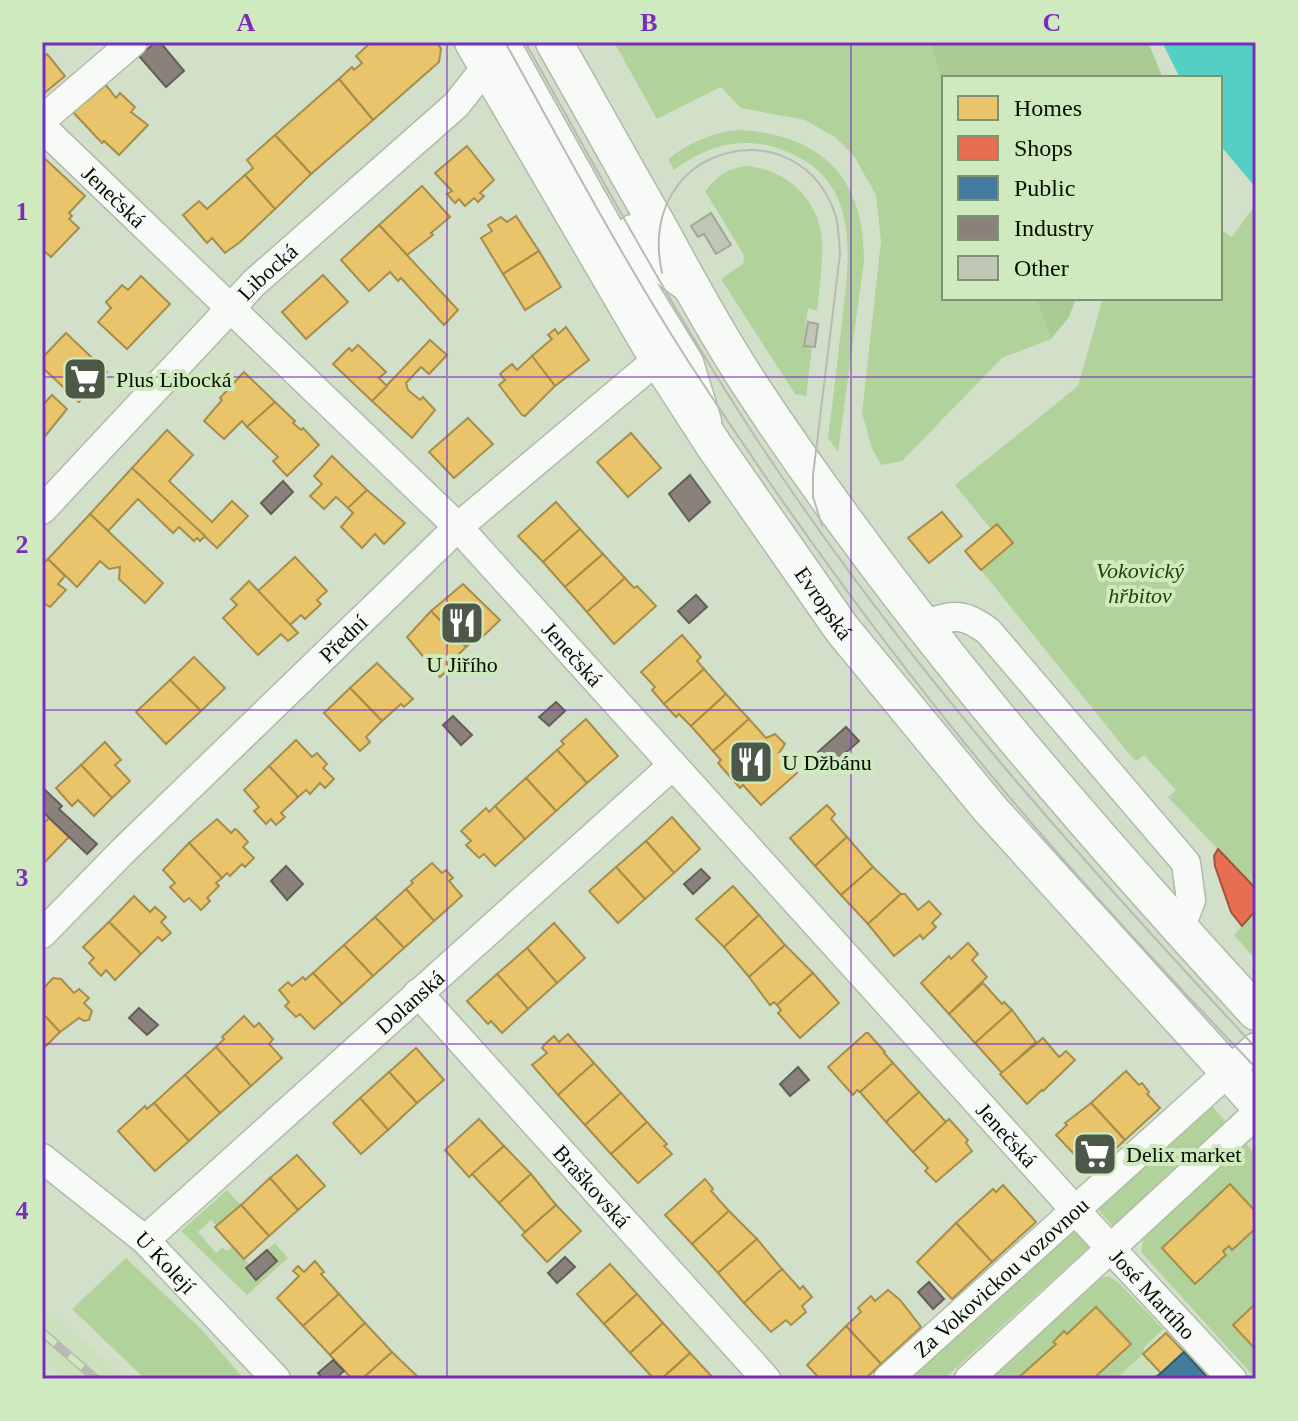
<svg xmlns="http://www.w3.org/2000/svg" width="1298" height="1421" viewBox="0 0 1298 1421" font-family="'Times New Roman',serif">
<style>
.built{fill:#cae1bb}
.green{fill:#b1d29a}
.forest{fill:#aacb92}
.water{fill:#53cfc6}
.homes{fill:#e9c46a;stroke:#a58e4b;stroke-width:2}
.shops{fill:#e76f51;stroke:#a4523a;stroke-width:2}
.public{fill:#457b9d;stroke:#325b6f;stroke-width:2}
.industry{fill:#8a817c;stroke:#635f58;stroke-width:2}
.building{fill:#c0c7b4;stroke:#a0a794;stroke-width:2}
.lines{fill:none;stroke-linecap:round;stroke-linejoin:round}
.minor-casing{stroke:#afbba8;stroke-width:31}
.major-casing{stroke:#afbba8;stroke-width:39}
.minor{stroke:#f8faf7;stroke-width:28}
.major{stroke:#f8faf7;stroke-width:36}
.tram{stroke:#b7bab5;stroke-width:2}
.rail-casing{stroke:#b7bab5;stroke-width:9}
.rail{stroke:#d0eabf;stroke-width:6;stroke-dasharray:18;stroke-linecap:butt}
.grid{fill:none;stroke:#7b2cbf;stroke-width:2;stroke-opacity:0.55}
.labels{text-anchor:middle;stroke-width:8;stroke-linejoin:round;paint-order:stroke}
.street-label{font-size:22px;fill:#070f03;stroke:#d0eabf}
.poi-label{font-size:22px;fill:#070f03;stroke:#d0eabf;text-anchor:start}
.park-label{font-size:22px;font-style:italic;fill:#224102;stroke:#d0eabf}
.neatline{fill:none;stroke:#7b2cbf;stroke-width:3}
.grid-label{font-size:26px;text-anchor:middle;font-weight:bold;fill:#7b2cbf}
</style>
<rect width="100%" height="100%" fill="#d2e0c9"/>
<g class="built">
<polygon points="42,1305 127,1379 65,1379 42,1359"/>
<polygon points="1163,1329 1209,1379 1116,1379 1145,1352 1143,1349"/>
</g>
<g class="green">
<polygon points="614,42 930,42 944,92 944,298 1036,298 1051,339 1002,358 902,461 881,465 872,448 862,413 881,241 876,195 854,156 835,137 805,120 741,108 721,87 657,119"/>
<path d="M740,130C822,135 865,178 864,261L838,452L828,438C833,402 837,365 841,329C850,256 864,176 777,148C739,136 705,146 674,170L668,159C690,142 713,132 740,130Z"/>
<path d="M746,166C787,169 820,200 822,242C823,265 819,289 817,311L808,308L803,346L812,348L806,396L795,394L721,279L743,264L744,255L705,191C718,176 726,169 746,166Z"/>
<polygon points="1256,204 1256,889 1168,797 1176,790 1144,755 1136,761 1126,750 981,570 1013,543 997,525 991,529 955,485 1078,386 1103,298 1220,298 1220,229 1232,237"/>
<polygon points="1256,910 1256,960 1234,935"/>
<polygon points="1213,1107 1230,1127 1114,1227 1096,1207"/>
<polygon points="1246,1144 1256,1154 1256,1212 1230,1184 1162,1248 1195,1284 1226,1255 1223,1251 1229,1246 1232,1249 1256,1228 1256,1303 1233,1325 1256,1350 1256,1379 1141,1252 1144,1236"/>
<polygon points="227,1190 241,1205 217,1226 211,1220 198,1232 216,1253 222,1248 227,1251 233,1246 250,1265 246,1269 256,1279 277,1261 267,1250 275,1243 288,1258 247,1295 181,1231"/>
<polygon points="1074,1228 1091,1245 944,1379 908,1379"/>
<polygon points="126,1258 202,1330 244,1379 145,1379 72,1309"/>
<polygon points="1108,1276 1119,1283 1163,1329 1143,1348 1145,1352 1116,1379 1093,1379 1131,1344 1096,1307 1067,1334 1064,1332 1053,1341 1056,1344 1017,1379 989,1379 1101,1278"/>
</g>
<g class="forest">
<polygon points="930,42 1148,42 1163,78 944,78 944,92"/>
<polygon points="1036,298 1076,298 1069,317 1051,339"/>
</g>
<polygon class="water" points="1162,42 1256,42 1256,188 1220,145 1220,78 1180,78"/>
<g class="homes">
<polygon points="365,42 437,42 441,49 439,62 373,120 339,79 352,67 354,70 362,63 356,56 368,45"/>
<polygon points="47,54 65,76 42,95 42,59"/>
<polygon points="339,79 373,120 311,174 275,135"/>
<polygon points="106,85 116,98 120,93 135,107 131,112 148,125 119,155 104,141 102,143 73,112"/>
<polygon points="275,135 311,174 275,209 245,175 253,168 247,160"/>
<polygon points="467,146 494,180 480,193 484,196 478,202 474,198 465,206 459,199 455,203 447,194 452,191 435,173"/>
<polygon points="42,156 85,196 69,213 72,216 69,219 79,228 51,257 42,249"/>
<polygon points="245,175 275,209 240,242 225,253 212,238 207,243 183,215 199,201 207,209"/>
<polygon points="422,186 450,217 431,233 433,235 407,255 379,225"/>
<polygon points="516,216 539,251 503,274 481,238 492,231 488,225 501,217 507,222"/>
<polygon points="379,225 458,310 444,325 401,278 398,281 390,272 369,291 341,260"/>
<polygon points="539,251 561,287 525,310 503,274"/>
<polygon points="323,275 348,302 306,339 282,312"/>
<polygon points="141,276 170,304 127,349 98,322 111,308 106,302 122,285 128,290"/>
<polygon points="566,327 589,360 555,386 532,356 552,339 548,335 555,329 558,334"/>
<polygon points="66,333 107,372 79,402 42,367 42,358"/>
<polygon points="430,340 447,355 429,374 421,367 406,383 408,390 420,400 423,397 435,410 412,438 372,401"/>
<polygon points="358,345 386,372 379,378 387,386 372,401 333,364 349,348 352,351"/>
<polygon points="532,356 555,386 525,416 522,415 499,385 505,380 500,374 512,364 517,370"/>
<polygon points="244,372 275,402 247,427 242,421 224,439 204,421 222,400 220,398"/>
<polygon points="52,395 67,409 42,440 42,406"/>
<polygon points="275,402 295,421 293,423 301,430 303,428 319,445 287,476 273,461 278,457 247,427"/>
<polygon points="468,418 493,444 454,478 429,452"/>
<polygon points="167,430 193,455 169,481 212,522 232,501 248,516 217,548 132,468"/>
<polygon points="631,433 661,468 628,497 597,462"/>
<polygon points="332,456 367,490 348,508 336,497 324,509 310,496 322,484 314,476"/>
<polygon points="132,468 205,536 200,541 197,538 194,541 179,527 173,533 138,499 108,531 90,514"/>
<polygon points="367,490 405,523 384,544 375,534 362,548 341,527 353,513 348,508"/>
<polygon points="556,502 580,529 543,562 518,536"/>
<polygon points="942,512 962,536 929,563 908,538"/>
<polygon points="90,514 163,583 145,603 119,579 120,567 109,569 100,561 77,587 48,559"/>
<polygon points="997,524 1013,543 981,570 965,551"/>
<polygon points="580,529 603,554 565,587 543,562"/>
<polygon points="603,554 625,578 587,612 565,587"/>
<polygon points="295,557 327,591 317,600 321,604 305,619 301,615 290,625 258,591"/>
<polygon points="48,559 65,576 58,584 66,590 50,607 42,602 42,565"/>
<polygon points="625,578 634,588 637,586 656,606 614,644 587,612"/>
<polygon points="249,581 298,633 288,641 281,634 258,655 223,618 237,605 231,599"/>
<polygon points="463,584 500,620 476,643 473,640 466,647 431,611"/>
<polygon points="431,611 466,647 457,656 460,659 440,677 407,637"/>
<polygon points="682,635 701,657 697,661 704,669 664,704 652,690 655,687 641,672"/>
<polygon points="194,657 225,688 201,711 170,680"/>
<polygon points="377,663 413,699 404,707 401,704 382,721 350,688"/>
<polygon points="704,669 726,694 691,726 679,714 676,717 664,704"/>
<polygon points="170,680 201,711 166,744 136,712"/>
<polygon points="350,688 382,721 366,737 370,742 360,751 324,713"/>
<polygon points="726,694 749,719 713,751 691,726"/>
<polygon points="586,719 618,756 587,783 557,750 564,744 561,741"/>
<polygon points="749,719 766,738 775,734 785,744 779,753 797,773 761,805 743,785 740,788 718,763 721,760 713,751"/>
<polygon points="296,740 312,757 317,753 327,764 323,768 334,779 325,788 320,783 310,794 306,790 298,797 269,766"/>
<polygon points="105,742 121,760 115,765 130,781 112,798 81,765"/>
<polygon points="557,750 587,783 556,811 526,778"/>
<polygon points="81,765 112,798 94,816 78,800 72,806 56,788"/>
<polygon points="269,766 298,797 281,813 285,817 276,825 271,819 266,824 254,811 259,807 244,790"/>
<polygon points="526,778 556,811 525,839 495,806"/>
<polygon points="827,805 835,814 831,819 847,837 815,866 790,838"/>
<polygon points="495,806 525,839 495,866 484,854 479,858 466,845 471,841 461,831 486,808 489,812"/>
<polygon points="672,817 700,849 674,873 646,841"/>
<polygon points="49,818 69,837 42,865 42,825"/>
<polygon points="217,819 231,833 235,829 238,831 248,842 243,847 254,858 245,867 242,864 230,876 227,873 222,878 189,843"/>
<polygon points="847,837 873,867 841,895 815,866"/>
<polygon points="646,841 674,873 645,899 616,867"/>
<polygon points="189,843 222,878 216,883 219,886 207,898 210,901 201,910 189,898 184,902 170,887 175,883 163,870"/>
<polygon points="432,863 442,873 446,870 453,878 449,881 462,896 434,921 406,889 413,883 411,881"/>
<polygon points="616,867 645,899 618,923 589,891"/>
<polygon points="873,867 901,894 868,924 841,895"/>
<polygon points="733,886 759,915 724,947 696,919"/>
<polygon points="406,889 434,921 404,948 375,917"/>
<polygon points="901,894 905,894 918,910 929,901 941,914 932,923 936,927 923,939 920,935 894,956 868,924"/>
<polygon points="134,896 150,912 155,907 166,917 161,922 171,933 162,941 158,937 141,954 109,922"/>
<polygon points="759,915 785,945 749,977 724,947"/>
<polygon points="375,917 404,948 373,976 344,945"/>
<polygon points="109,922 141,954 115,980 106,970 101,976 89,963 94,958 83,947"/>
<polygon points="554,923 585,958 557,983 527,948"/>
<polygon points="968,943 978,954 972,960 987,977 949,1014 921,983 949,956 951,959"/>
<polygon points="344,945 373,976 342,1004 313,973"/>
<polygon points="785,945 813,973 777,1005 774,1002 770,1005 749,977"/>
<polygon points="527,948 557,983 528,1009 497,974"/>
<polygon points="313,973 342,1004 314,1029 300,1014 296,1017 285,1006 289,1002 279,990 288,982 292,986 303,977 305,980"/>
<polygon points="813,973 839,1003 800,1038 778,1013 781,1010 777,1005"/>
<polygon points="497,974 528,1009 502,1033 491,1021 488,1024 467,1001"/>
<polygon points="53,978 61,979 74,993 79,989 89,998 84,1003 92,1011 89,1020 84,1021 79,1018 60,1032 42,1013 42,990"/>
<polygon points="983,983 1002,1004 1004,1002 1012,1010 975,1043 949,1014"/>
<polygon points="1012,1010 1036,1042 1002,1073 975,1043"/>
<polygon points="42,1013 60,1032 42,1050"/>
<polygon points="244,1016 254,1027 259,1023 273,1039 269,1044 282,1058 251,1086 216,1047 224,1039 222,1037"/>
<polygon points="866,1033 868,1033 885,1052 884,1053 893,1063 860,1092 857,1090 853,1095 828,1067"/>
<polygon points="568,1034 594,1063 558,1095 532,1065 547,1053 542,1048 545,1044 554,1036 559,1042"/>
<polygon points="1043,1038 1059,1057 1066,1051 1075,1060 1043,1091 1042,1090 1027,1104 1000,1074"/>
<polygon points="216,1047 251,1086 220,1113 185,1075"/>
<polygon points="416,1048 444,1080 417,1103 389,1072"/>
<polygon points="594,1063 621,1093 585,1125 558,1095"/>
<polygon points="893,1063 919,1092 886,1122 860,1092"/>
<polygon points="1126,1071 1139,1085 1142,1083 1149,1092 1147,1094 1160,1108 1125,1140 1091,1103"/>
<polygon points="389,1072 417,1103 388,1130 360,1098"/>
<polygon points="185,1075 220,1113 189,1141 154,1103"/>
<polygon points="919,1092 946,1122 913,1152 886,1122"/>
<polygon points="621,1093 647,1122 611,1154 585,1125"/>
<polygon points="360,1098 388,1130 361,1154 333,1123"/>
<polygon points="154,1103 189,1141 155,1171 118,1131 145,1106 147,1109"/>
<polygon points="1091,1103 1125,1140 1091,1172 1056,1135 1067,1125 1065,1123"/>
<polygon points="479,1119 504,1146 469,1177 445,1150"/>
<polygon points="949,1119 968,1140 966,1143 972,1151 936,1182 925,1171 928,1168 913,1152"/>
<polygon points="647,1122 667,1144 664,1146 672,1154 638,1183 611,1154"/>
<polygon points="504,1146 531,1174 499,1203 472,1174"/>
<polygon points="297,1155 325,1186 298,1210 270,1178"/>
<polygon points="531,1174 556,1205 525,1232 499,1203"/>
<polygon points="270,1178 298,1210 269,1236 241,1205"/>
<polygon points="705,1179 713,1189 711,1191 729,1211 692,1244 665,1215"/>
<polygon points="1230,1184 1256,1212 1256,1228 1232,1250 1229,1246 1223,1251 1226,1255 1195,1284 1162,1248"/>
<polygon points="1003,1185 1036,1222 992,1262 956,1223 993,1189 996,1192"/>
<polygon points="241,1205 269,1236 244,1259 215,1227"/>
<polygon points="556,1205 581,1231 547,1262 522,1235"/>
<polygon points="729,1211 757,1239 718,1273 692,1244"/>
<polygon points="956,1223 992,1262 952,1299 917,1262"/>
<polygon points="757,1239 782,1269 744,1303 718,1273"/>
<polygon points="315,1261 324,1272 321,1274 339,1294 303,1326 277,1298 299,1276 293,1271 298,1266 304,1272"/>
<polygon points="610,1264 637,1294 604,1324 577,1294"/>
<polygon points="782,1269 800,1289 803,1286 812,1297 802,1306 806,1312 791,1325 786,1320 771,1332 744,1303"/>
<polygon points="888,1290 900,1300 921,1327 881,1364 846,1326 861,1312 858,1308 871,1296 875,1301"/>
<polygon points="339,1294 365,1323 330,1355 303,1326"/>
<polygon points="637,1294 663,1323 630,1353 604,1324"/>
<polygon points="1256,1303 1256,1350 1233,1325"/>
<polygon points="1096,1307 1131,1344 1093,1379 1017,1379 1056,1344 1053,1342 1064,1331 1067,1334"/>
<polygon points="365,1323 392,1352 362,1379 352,1379 330,1355"/>
<polygon points="663,1323 690,1353 661,1379 654,1379 630,1353"/>
<polygon points="846,1326 881,1364 865,1379 820,1379 807,1365"/>
<polygon points="1166,1333 1184,1352 1161,1373 1143,1354"/>
<polygon points="392,1352 420,1379 362,1379"/>
<polygon points="690,1353 714,1379 661,1379 674,1368"/>
</g>
<polygon class="shops" points="1218,849 1256,889 1256,910 1242,926 1231,912 1215,866 1214,856"/>
<polygon class="public" points="1184,1352 1209,1379 1153,1379 1161,1373"/>
<g class="industry">
<polygon points="156,42 160,42 184,71 166,87 139,56"/>
<polygon points="690,475 710,502 689,521 669,494"/>
<polygon points="283,481 293,492 271,514 261,503"/>
<polygon points="696,595 707,607 689,623 678,611"/>
<polygon points="556,702 565,711 549,726 539,717"/>
<polygon points="453,716 472,735 461,745 443,725"/>
<polygon points="846,727 859,741 831,766 818,752"/>
<polygon points="43,788 62,806 59,809 97,844 87,854 42,811"/>
<polygon points="286,866 303,884 287,900 271,881"/>
<polygon points="701,869 710,878 693,894 684,884"/>
<polygon points="139,1008 158,1025 147,1035 129,1018"/>
<polygon points="798,1067 809,1080 790,1096 780,1084"/>
<polygon points="267,1250 277,1261 256,1280 246,1268"/>
<polygon points="565,1257 575,1267 557,1283 548,1273"/>
<polygon points="929,1282 944,1299 933,1309 918,1292"/>
<polygon points="333,1360 344,1371 335,1379 323,1379 318,1373"/>
</g>
<g class="building">
<polygon points="711,213 731,245 716,254 704,234 698,237 691,226"/>
<polygon points="808,322 818,324 815,347 804,346"/>
</g>
<g class="lines">
<g class="minor-casing">
<g id="minor">
<polyline points="505,42 630,266 689,362 707,421"/>
<polyline points="42,120 133,42"/>
<path id="s1" d="M42,127L458,527L1075,1210L1232,1379"/>
<polyline points="632,229 649,260 690,290"/>
<path id="s2" d="M42,510L254,283L456,105L487,66L501,42"/>
<path d="M923,624C953,616 961,611 988,631L1186,863L1191,900L1180,929"/>
<path id="s3" d="M42,934L122,852L458,527L658,359"/>
<path id="s4" d="M418,993L766,1379"/>
<path id="s5" d="M42,1158L145,1240L276,1379"/>
<path id="s6" d="M145,1240L673,765"/>
<path id="s7" d="M888,1379L1256,1047"/>
<polyline points="969,1379 1256,1114"/>
</g>
</g>
<g class="major-casing">
<g id="major">
<path id="s8" d="M473,42L658,359L715,447L842,629L990,809L1256,1102"/>
<path d="M554,42C589,104 623,165 658,226C688,281 718,336 752,388C900,612 1075,815 1256,1012"/>
</g>
</g>
<use href="#minor" class="minor"/>
<use href="#major" class="major"/>
<g class="tram">
<path d="M505,42C565,150 623,260 690,364C780,502 877,637 981,763C1068,869 1162,970 1256,1068"/>
<path d="M525,42C607,187 686,336 780,474C920,681 1086,865 1256,1048"/>
<path d="M662,273C634,141 802,105 836,217C839,229 839,242 840,254L813,475V497L822,526"/>
</g>
<g class="rail-casing">
<polyline id="rail" points="42,1332 96,1379"/>
</g>
<use href="#rail" class="rail"/>
</g>
<path class="grid" d="M447,42V1379M851,42V1379M42,377H1256M42,710H1256M42,1044H1256"/>
<defs>
<g id="supermarket-square" transform="scale(2.3)"><rect x="-9" y="-9" width="18" height="18" rx="4" fill="#4e5848" stroke="#d0eabf"/><path d="M-6-5.5h2.5l.6 2H6L4.5 2H-2.5L-4.4-4H-6ZM-1.5 3.2a1.3 1.3 0 1 0 .1 0ZM3 3.2a1.3 1.3 0 1 0 .1 0Z" fill="#fff"/></g>
<g id="restaurant-square" transform="scale(2.3)"><rect x="-9" y="-9" width="18" height="18" rx="4" fill="#4e5848" stroke="#d0eabf"/><path d="M-5-6h1v4h1v-4h1v4h1v-4h1v5L-1.5 .5V6h-2V.5L-5-1ZM5-6V6H3V1.5H1.5Q1.5-4 5-6Z" fill="#fff"/></g>
</defs>
<g fill-rule="evenodd">
<use href="#supermarket-square" x="85" y="379"/>
<use href="#restaurant-square" x="462" y="623"/>
<use href="#restaurant-square" x="751" y="762"/>
<use href="#supermarket-square" x="1095" y="1154"/>
</g>
<g class="labels">
<g class="street-label">
<text dy="8" stroke="none"><textPath href="#s1" startOffset="100">Jenečská</textPath></text>
<text dy="8" stroke="none"><textPath href="#s2" startOffset="328">Libocká</textPath></text>
<text dy="8" stroke="none"><textPath href="#s8" startOffset="662">Evropská</textPath></text>
<text dy="8" stroke="none"><textPath href="#s3" startOffset="422">Přední</textPath></text>
<text dy="8" stroke="none"><textPath href="#s1" startOffset="748">Jenečská</textPath></text>
<text dy="8" stroke="none"><textPath href="#s6" startOffset="356">Dolanská</textPath></text>
<text dy="8" stroke="none"><textPath href="#s1" startOffset="1396">Jenečská</textPath></text>
<text dy="8" stroke="none"><textPath href="#s4" startOffset="260">Braškovská</textPath></text>
<text dy="8" stroke="none"><textPath href="#s5" startOffset="162">U Kolejí</textPath></text>
<text dy="8" stroke="none"><textPath href="#s7" startOffset="152">Za Vokovickou vozovnou</textPath></text>
<text dy="8" stroke="none"><textPath href="#s1" startOffset="1612">José Martího</textPath></text>
</g>
<g class="poi-label">
<text x="116" y="387">Plus Libocká</text>
<text x="462" y="672" text-anchor="middle">U Jiřího</text>
<text x="782" y="770">U Džbánu</text>
<text x="1126" y="1162">Delix market</text>
</g>
<g class="park-label">
<text x="1140" y="578">Vokovický<tspan x="1140" dy="25">hřbitov</tspan></text>
</g>
</g>
<rect width="1298" height="1421" fill="none" stroke="#d0eabf" stroke-width="88"/>
<rect x="942" y="76" width="280" height="224" fill="#d0eabf" stroke="#809274" stroke-width="2"/>
<rect x="958" y="96" width="40" height="24" fill="#e9c46a" stroke="#809274" stroke-width="2"/>
<text x="1014" y="116" font-size="24" fill="#070f03">Homes</text>
<rect x="958" y="136" width="40" height="24" fill="#e76f51" stroke="#809274" stroke-width="2"/>
<text x="1014" y="156" font-size="24" fill="#070f03">Shops</text>
<rect x="958" y="176" width="40" height="24" fill="#457b9d" stroke="#809274" stroke-width="2"/>
<text x="1014" y="196" font-size="24" fill="#070f03">Public</text>
<rect x="958" y="216" width="40" height="24" fill="#8a817c" stroke="#809274" stroke-width="2"/>
<text x="1014" y="236" font-size="24" fill="#070f03">Industry</text>
<rect x="958" y="256" width="40" height="24" fill="#c0c7b4" stroke="#809274" stroke-width="2"/>
<text x="1014" y="276" font-size="24" fill="#070f03">Other</text>
<rect x="44" y="44" width="1210" height="1333" class="neatline"/>
<g class="grid-label">
<text x="246" y="31">A</text>
<text x="649" y="31">B</text>
<text x="1052" y="31">C</text>
<text x="22" y="220">1</text>
<text x="22" y="553">2</text>
<text x="22" y="886">3</text>
<text x="22" y="1219">4</text>
</g>
</svg>
